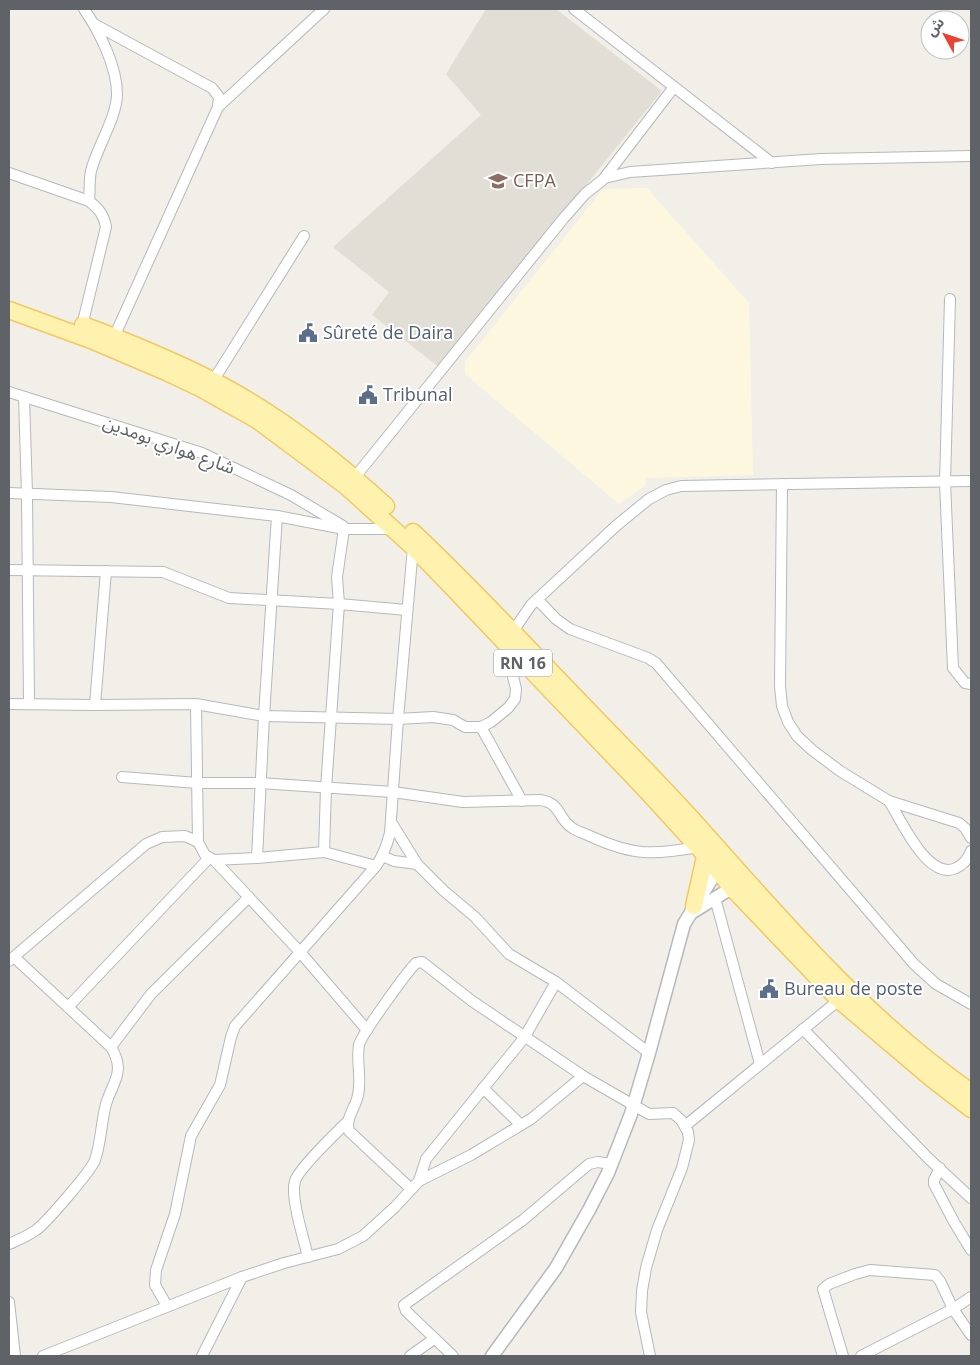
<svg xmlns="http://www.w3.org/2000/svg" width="980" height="1365" viewBox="0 0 980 1365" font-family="'Open Sans','Noto Sans Arabic',sans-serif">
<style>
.commercial{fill:#fef7e0}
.education{fill:#e1ded6}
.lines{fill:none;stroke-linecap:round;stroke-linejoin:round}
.minor-casing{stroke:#b5b8bc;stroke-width:12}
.tertiary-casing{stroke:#b5b8bc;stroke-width:15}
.primary-casing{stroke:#f2c960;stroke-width:19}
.minor{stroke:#fff;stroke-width:10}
.tertiary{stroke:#fff;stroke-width:12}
.primary{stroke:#fff2af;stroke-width:16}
.labels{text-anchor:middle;stroke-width:4;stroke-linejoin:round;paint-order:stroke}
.shield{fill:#fff;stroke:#8f9295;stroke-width:1}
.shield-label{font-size:16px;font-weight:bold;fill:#5f6368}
.education-label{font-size:18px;fill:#785e54;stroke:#fff;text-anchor:start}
.service-label{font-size:18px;fill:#4e5e75;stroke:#fff;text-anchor:start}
.street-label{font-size:18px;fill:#5f6368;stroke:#fff}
</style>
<rect width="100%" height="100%" fill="#f1efe8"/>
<polygon class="commercial" points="647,188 749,303 753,475 646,478 645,486 619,504 465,374 465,362 603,189"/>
<polygon class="education" points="486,9 556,9 662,91 439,367 372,315 389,292 333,247 481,115 446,74"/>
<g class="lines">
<g class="minor-casing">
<g id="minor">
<path d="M84,9C99,31 117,66 117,94C117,117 97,147 91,171C89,180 90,191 89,201"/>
<polyline points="574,9 772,163"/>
<polyline points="94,24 212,88 219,97 218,107 114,337"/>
<polyline points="218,107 324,9"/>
<path d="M9,173L89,201C99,209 104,215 106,227L81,330"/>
<polyline points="605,177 674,87"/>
<polyline points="950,299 945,482 953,668 965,683 971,684"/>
<polyline points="213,381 304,236"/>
<polyline points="9,392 202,453 291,495 343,526"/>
<polyline points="24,397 27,494 29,703"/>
<polyline points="351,482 563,219 585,194 605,178 630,172 821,159 971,156"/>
<polyline points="782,484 780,686 782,706 788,722 797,736 812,750 840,771 889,801 959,823 965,828 971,838"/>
<polyline points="9,493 111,497 277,516 344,529 393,529"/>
<polyline points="9,570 163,572 229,598 339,604 407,610"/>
<polyline points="537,599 556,619 570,629 648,658 656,663 914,964 936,984 971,1004"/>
<polyline points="9,704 95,705 196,704 264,716 398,719 433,717 453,720 465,727 481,727 491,722 508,708 515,699 516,689 505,643 531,605 617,525 649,499 666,490 681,486 971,481"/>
<polyline points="196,704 198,842"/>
<polyline points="95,705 106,571"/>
<polyline points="481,727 522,801"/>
<path d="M122,777L197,783H260L393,792L463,802L540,800C561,803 557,817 571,827C577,832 585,833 592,837C634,856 654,855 698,847"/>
<path d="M889,801C900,818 928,882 956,868C963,865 968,859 971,851"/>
<polyline points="391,822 417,864 444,891 475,917 509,954 556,982"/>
<polyline points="324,852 326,788 339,604 337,577 344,529"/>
<polyline points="382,856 394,861 417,864"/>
<polyline points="257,858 264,716 277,516"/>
<polyline points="214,860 300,952 367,1030"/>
<polyline points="715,898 760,1064"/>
<polyline points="9,961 146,844 162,837 185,836 198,842 205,855 214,860 257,858 324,852 376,866"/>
<polyline points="68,1007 209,858"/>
<polyline points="803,1029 929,1159 971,1198"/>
<polyline points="111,1047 151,994 249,897"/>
<polyline points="483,1088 521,1125"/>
<polyline points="685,1126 839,1000"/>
<polyline points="940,1168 934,1180 934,1184 954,1222 971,1250"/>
<polyline points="419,1181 426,1159 524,1038 556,982 649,1053"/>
<path d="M411,1189L349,1131C345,1118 356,1107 358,1095C362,1078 356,1062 359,1045C361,1035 407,972 416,963L422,962L472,1001L583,1076"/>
<path d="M9,1244C18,1240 28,1236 36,1230C46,1223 91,1171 95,1160C101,1143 101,1123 106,1104C113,1081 126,1072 111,1047L14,957"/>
<path d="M308,1257C304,1239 290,1197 295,1181C298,1169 337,1132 348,1121"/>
<polyline points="9,1302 15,1356"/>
<path d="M167,1306L155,1285L156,1270L175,1214L191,1136L220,1085L231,1037L235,1026L376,866C383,856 387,845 390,833L398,719L413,547"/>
<polyline points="43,1356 242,1277 284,1263 338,1249 363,1236 395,1207 419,1181 471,1155 531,1119 583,1076 649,1114 673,1113 681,1120 688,1132 689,1140 682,1168 657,1230 646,1268 642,1291 641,1312 650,1356"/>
<polyline points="202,1356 242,1277"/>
<polyline points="410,1356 434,1339"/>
<polyline points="453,1356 406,1311 404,1305 523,1220 589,1164 598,1162 611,1164"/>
<polyline points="843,1356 823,1289 829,1284 855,1274 870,1270 935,1275 940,1281 953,1309 971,1335"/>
<polyline points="861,1356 953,1309 971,1297"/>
</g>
</g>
<g class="tertiary-casing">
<g id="tertiary">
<polyline points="691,913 738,884"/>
<polyline points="492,1356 556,1268 589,1210 608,1173 631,1114 649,1053 684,924 717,870 723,864"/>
</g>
</g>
<g class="primary-casing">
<g id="primary">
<polyline points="9,310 91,340 166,372 200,388 257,420 347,487 413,547 446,581 643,787 698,847 732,888 839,1000 932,1079 971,1109"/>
<path d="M83,325C131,343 178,362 223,386C283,418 337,461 386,506"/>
<path d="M413,532C464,580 512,631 561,682C604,727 648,771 690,817C778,915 863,1017 971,1092"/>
<polyline points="694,906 705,857"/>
</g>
</g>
<use href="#minor" class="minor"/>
<use href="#tertiary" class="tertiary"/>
<use href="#primary" class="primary"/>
</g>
<defs>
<g id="university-bare" transform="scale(1.5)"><path d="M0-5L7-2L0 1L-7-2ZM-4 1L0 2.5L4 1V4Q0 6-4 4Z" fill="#8d6e63" stroke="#fff" stroke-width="2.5" paint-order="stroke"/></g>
<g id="civic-bare" transform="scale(1.5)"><path d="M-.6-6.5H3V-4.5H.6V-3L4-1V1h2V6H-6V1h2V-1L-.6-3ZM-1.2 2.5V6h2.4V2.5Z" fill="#5c6f8a" stroke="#fff" stroke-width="2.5" paint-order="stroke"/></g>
</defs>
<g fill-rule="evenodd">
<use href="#university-bare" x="498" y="181"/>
<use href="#civic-bare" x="308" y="333"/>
<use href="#civic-bare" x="368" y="395"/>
<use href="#civic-bare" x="769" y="989"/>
</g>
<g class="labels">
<rect class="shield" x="494" y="649.5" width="58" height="27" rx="4"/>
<g class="shield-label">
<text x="523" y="669">RN 16</text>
</g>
<g class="education-label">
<text x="513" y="187">CFPA</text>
</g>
<g class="service-label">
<text x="323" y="339">Sûreté de Daira</text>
<text x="383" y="401">Tribunal</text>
<text x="784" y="995">Bureau de poste</text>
</g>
<g class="street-label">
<text transform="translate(169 445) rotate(20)" y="6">شارع هواري بومدين</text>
</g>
</g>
<rect width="980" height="1365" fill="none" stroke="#5f6368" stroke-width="20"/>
<g transform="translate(945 35) rotate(310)"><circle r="24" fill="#ffffff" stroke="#bfc1c3"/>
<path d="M0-4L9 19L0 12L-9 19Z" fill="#ea4335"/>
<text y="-8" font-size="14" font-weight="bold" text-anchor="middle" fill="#5f6368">ش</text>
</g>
</svg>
